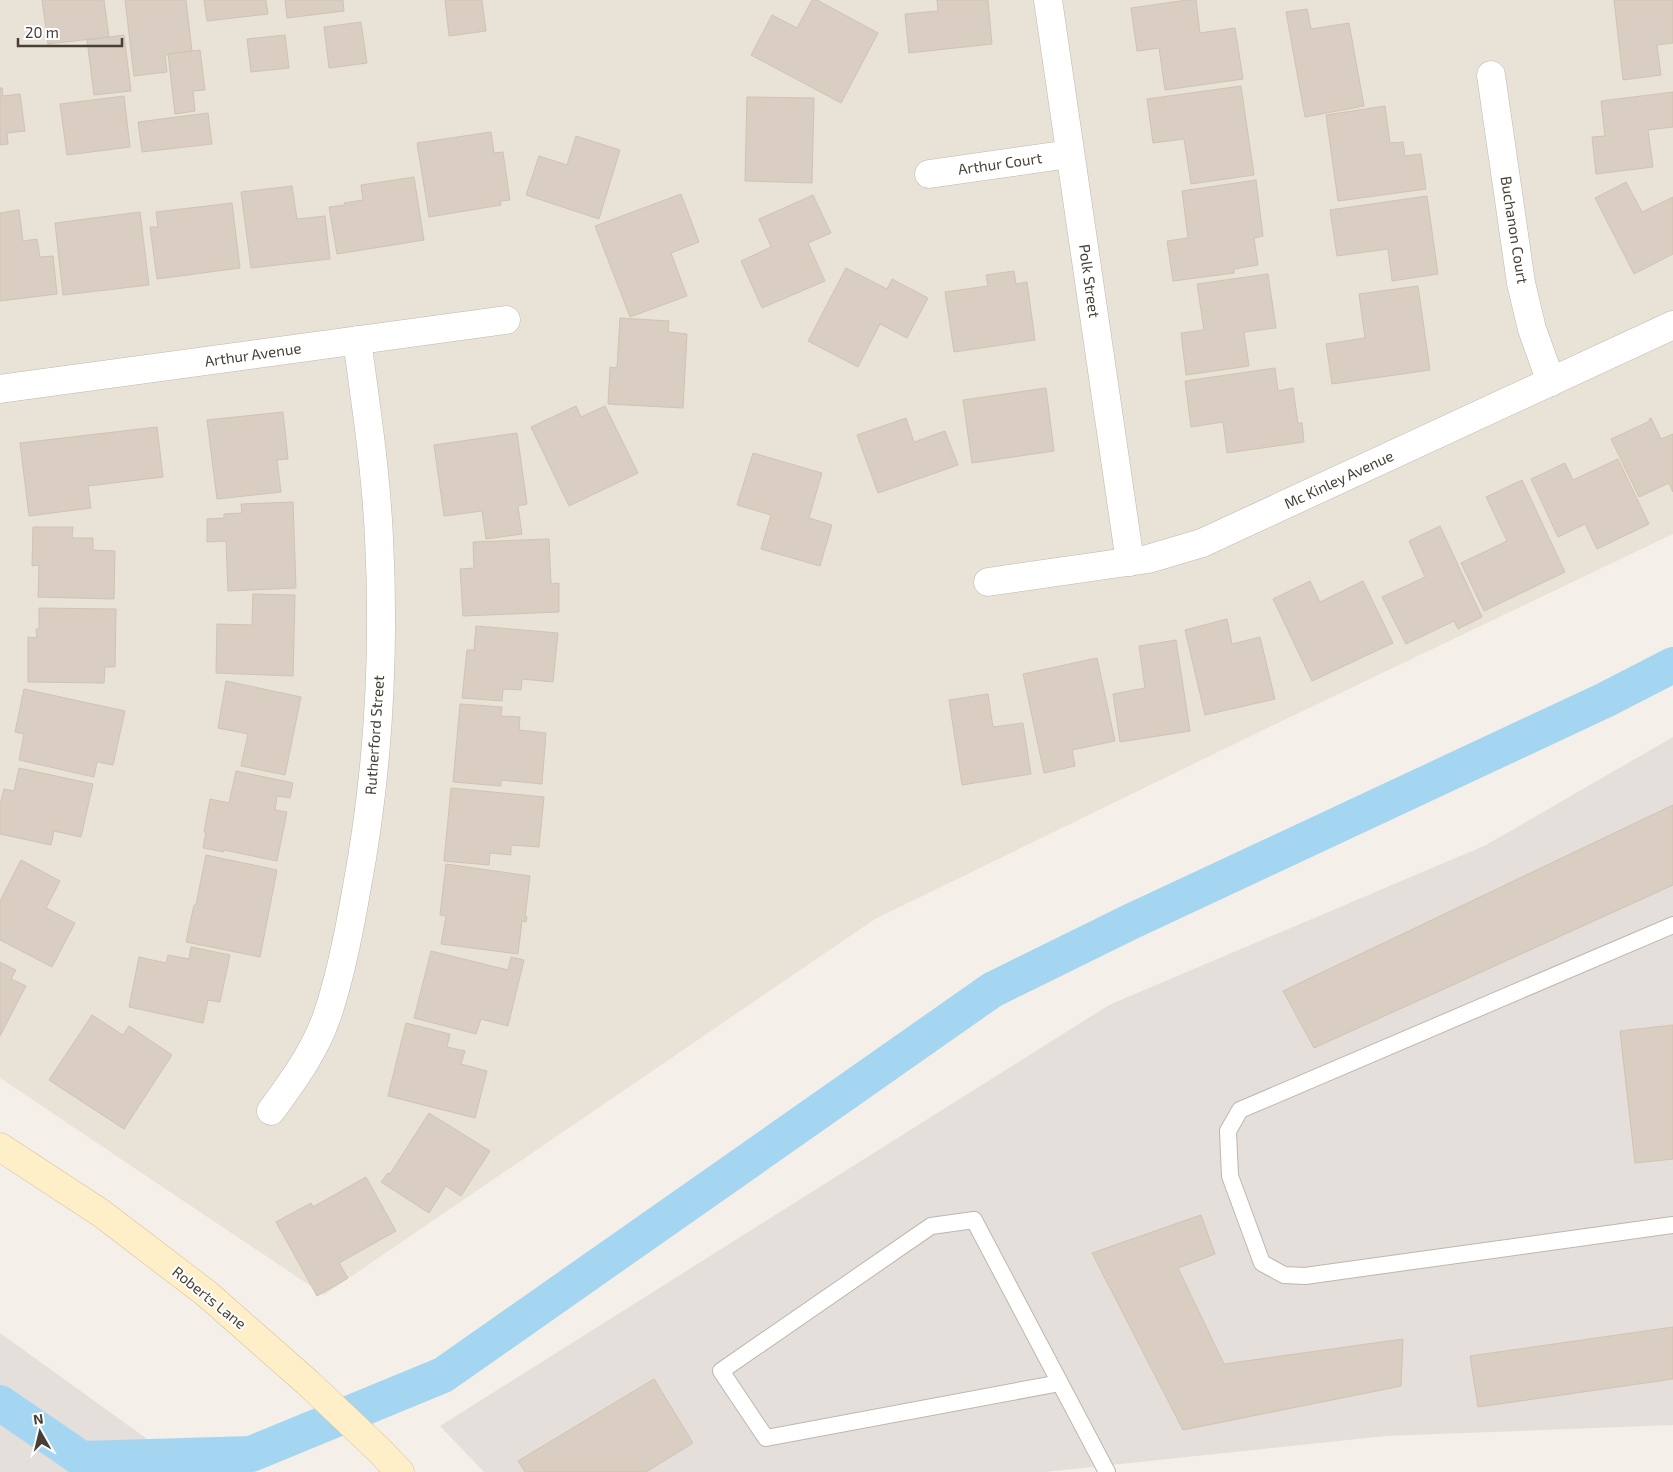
<svg xmlns="http://www.w3.org/2000/svg" width="1673" height="1472" viewBox="0 0 1673 1472" font-family="'Exo 2',sans-serif">
<style>
.residential{fill:#e8e2d7}
.industrial{fill:#e4dfda}
.lines{fill:none;stroke-linecap:round;stroke-linejoin:round}
.canal{stroke:#a5d6f1;stroke-width:36}
.building{fill:#d9cec1;stroke:#d1c3b1}
.lane-casing{stroke:#c0b7ab;stroke-width:18}
.street-casing{stroke:#c0b7ab;stroke-width:29}
.secondary-casing{stroke:#d4c199;stroke-width:29}
.lane{stroke:#fff;stroke-width:16}
.street{stroke:#fff;stroke-width:28}
.secondary{stroke:#feefc8;stroke-width:28}
.labels{text-anchor:middle;stroke-width:4;stroke-linejoin:round;paint-order:stroke}
.street-label{font-size:15px;fill:#484037;stroke:#fff}
</style>
<rect width="100%" height="100%" fill="#f4f0e9"/>
<polygon class="residential" points="0,0 1673,0 1673,534 1255,734 875,919 324,1295 0,1078"/>
<g class="industrial">
<polygon points="1673,737 1673,1425 1386,1436 1045,1472 484,1472 440,1426 1109,1005 1486,845"/>
<polygon points="0,1333 193,1472 0,1472"/>
</g>
<g class="lines">
<polyline class="canal" points="0,1403 82,1459 251,1454 443,1375 992,990 1130,922 1605,700 1673,665"/>
</g>
<g class="building">
<polygon points="42,0 104,0 109,37 48,44"/>
<polygon points="125,0 186,0 192,51 165,55 167,72 134,76"/>
<polygon points="204,0 266,0 268,14 207,21"/>
<polygon points="285,0 343,0 344,11 287,18"/>
<polygon points="445,0 482,0 486,31 449,36"/>
<polygon points="812,0 817,0 878,33 841,103 751,55 772,15 797,28"/>
<polygon points="937,0 988,0 992,44 909,53 905,14 938,11"/>
<polygon points="1187,0 1196,0 1200,33 1235,28 1243,79 1165,90 1159,48 1137,51 1131,8"/>
<polygon points="1614,0 1673,0 1673,43 1657,45 1661,75 1623,80"/>
<polygon points="1307,9 1311,29 1349,23 1364,106 1305,117 1286,12"/>
<polygon points="361,22 367,63 329,68 324,27"/>
<polygon points="124,35 131,91 94,95 87,40"/>
<polygon points="285,35 289,68 251,72 247,39"/>
<polygon points="200,50 205,90 193,91 195,111 175,114 168,54"/>
<polygon points="1241,86 1254,175 1191,184 1184,139 1153,143 1147,99"/>
<polygon points="0,88 2,88 3,96 20,94 25,131 7,133 8,144 0,145"/>
<polygon points="1673,92 1673,127 1648,130 1653,167 1596,174 1592,137 1605,136 1601,101"/>
<polygon points="124,96 130,147 67,155 60,104"/>
<polygon points="747,97 814,98 812,183 745,181"/>
<polygon points="1385,106 1390,143 1403,142 1405,156 1421,154 1426,189 1338,201 1326,115"/>
<polygon points="208,113 212,144 142,152 138,122"/>
<polygon points="491,132 494,153 503,152 510,200 500,201 501,205 429,217 417,143"/>
<polygon points="576,136 620,150 599,219 526,195 539,156 567,165"/>
<polygon points="414,177 424,240 337,254 329,207 345,205 344,203 363,200 361,185"/>
<polygon points="1256,180 1263,236 1254,238 1258,265 1234,269 1234,273 1173,281 1167,241 1188,238 1182,191"/>
<polygon points="1626,182 1642,212 1673,197 1673,254 1634,274 1595,198"/>
<polygon points="292,186 297,219 325,216 330,259 251,268 241,192"/>
<polygon points="681,194 699,242 671,253 687,296 630,317 595,226"/>
<polygon points="813,195 831,233 808,243 825,281 762,308 741,261 771,247 759,219"/>
<polygon points="1427,196 1438,274 1392,281 1388,249 1337,256 1330,210"/>
<polygon points="232,203 240,268 157,279 150,227 158,227 156,212"/>
<polygon points="19,210 23,241 37,239 40,257 53,256 57,294 0,301 0,213"/>
<polygon points="140,212 149,285 63,295 55,223"/>
<polygon points="846,268 887,289 892,279 928,298 907,338 880,324 858,367 808,341"/>
<polygon points="1014,271 1016,284 1027,282 1035,340 954,352 945,292 988,286 986,275"/>
<polygon points="1268,274 1276,328 1244,332 1249,366 1186,375 1181,333 1204,330 1197,284"/>
<polygon points="1418,286 1430,370 1332,384 1326,344 1365,338 1359,294"/>
<polygon points="620,318 669,321 668,332 687,334 683,408 608,404 610,367 617,368"/>
<polygon points="1275,368 1278,391 1293,388 1298,423 1302,423 1304,442 1227,453 1223,422 1191,427 1185,381"/>
<polygon points="1046,388 1054,451 972,463 963,400"/>
<polygon points="576,406 581,417 605,406 638,473 569,506 531,427"/>
<polygon points="283,412 288,459 277,460 281,492 217,499 207,420"/>
<polygon points="906,418 914,442 945,431 958,465 878,493 857,435"/>
<polygon points="1651,418 1661,439 1673,434 1673,492 1669,483 1639,497 1611,439 1650,421 1649,419"/>
<polygon points="157,427 163,477 88,486 91,508 29,516 20,443"/>
<polygon points="517,433 527,504 518,506 522,534 486,539 482,511 444,516 434,445"/>
<polygon points="753,453 822,473 809,518 832,525 820,566 761,549 771,515 737,505"/>
<polygon points="1618,459 1649,524 1597,549 1585,524 1558,537 1531,479 1565,463 1573,480"/>
<polygon points="1522,480 1565,572 1484,611 1461,563 1507,541 1486,497"/>
<polygon points="293,502 296,588 228,591 226,541 207,542 207,519 224,518 224,514 242,513 241,504"/>
<polygon points="1440,526 1482,617 1458,629 1454,621 1406,644 1382,597 1425,577 1409,541"/>
<polygon points="33,527 73,527 72,538 93,538 93,550 115,551 114,599 38,597 39,565 32,566"/>
<polygon points="549,539 551,584 559,583 559,612 463,616 460,569 474,568 473,542"/>
<polygon points="1310,581 1320,602 1363,581 1393,643 1312,681 1273,599"/>
<polygon points="253,594 295,595 293,676 216,673 217,624 252,625"/>
<polygon points="39,608 116,609 115,667 105,667 104,683 28,682 28,637 37,638 36,629 39,629"/>
<polygon points="1227,619 1232,644 1260,637 1275,699 1205,715 1185,630"/>
<polygon points="476,626 558,633 553,682 522,679 521,690 503,689 502,701 462,698 467,650 474,650"/>
<polygon points="1176,640 1190,731 1120,742 1113,694 1145,688 1139,646"/>
<polygon points="1097,658 1115,741 1072,750 1075,766 1044,773 1023,674"/>
<polygon points="226,681 301,697 285,775 241,766 248,734 218,728"/>
<polygon points="24,689 125,711 113,765 97,762 94,777 19,760 24,734 15,732"/>
<polygon points="988,694 993,727 1023,723 1031,774 962,785 949,700"/>
<polygon points="460,704 502,707 501,716 520,717 519,730 546,733 542,784 501,780 501,786 453,782"/>
<polygon points="19,768 93,784 81,837 54,831 51,845 0,834 0,805 4,789 14,791"/>
<polygon points="236,771 293,783 290,798 277,796 275,810 287,812 277,861 224,850 224,852 203,848 206,832 204,832 210,799 229,803"/>
<polygon points="451,788 544,797 539,847 511,845 511,855 490,853 489,865 444,861"/>
<polygon points="1673,805 1673,885 1314,1048 1283,991"/>
<polygon points="206,855 277,870 260,957 186,942 194,905 196,905"/>
<polygon points="21,860 60,881 46,908 75,923 52,967 0,940 0,901"/>
<polygon points="446,864 530,876 525,917 527,917 526,922 522,921 518,954 441,944 446,916 440,915"/>
<polygon points="191,947 230,955 220,1002 208,1000 203,1023 129,1007 139,957 166,963 168,955 189,959"/>
<polygon points="431,951 508,970 511,957 524,960 508,1026 481,1019 476,1034 414,1018"/>
<polygon points="0,962 16,970 11,979 26,986 0,1036"/>
<polygon points="92,1015 123,1035 129,1026 172,1055 124,1129 49,1080"/>
<polygon points="406,1023 450,1034 447,1047 465,1051 461,1064 487,1071 475,1118 388,1096"/>
<polygon points="1673,1025 1673,1159 1635,1163 1620,1031"/>
<polygon points="429,1113 490,1151 461,1196 446,1186 429,1213 381,1182 388,1173 390,1174"/>
<polygon points="366,1177 396,1231 339,1263 348,1278 317,1296 276,1222 311,1203 313,1207"/>
<polygon points="1201,1215 1215,1254 1178,1268 1224,1364 1403,1339 1401,1386 1183,1430 1092,1253"/>
<polygon points="1673,1327 1673,1379 1478,1407 1470,1356"/>
<polygon points="654,1379 693,1443 646,1472 525,1472 518,1461"/>
</g>
<g class="lines">
<g class="lane-casing">
<g id="lane">
<polyline points="1673,925 1240,1110 1228,1131 1230,1176 1262,1263 1284,1275 1305,1276 1673,1225"/>
<path d="M1060,1383L766,1438L721,1371L931,1226L974,1220C1018,1304 1063,1388 1107,1472"/>
</g>
</g>
<g class="street-casing">
<g id="street">
<polyline points="1048,0 1130,562"/>
<polyline points="1491,75 1521,283 1532,329 1551,382"/>
<polyline points="929,174 1070,154"/>
<polyline points="0,389 506,320"/>
<polyline points="988,582 1148,559 1202,543 1673,325"/>
<path d="M271,1111C293,1081 315,1051 327,1016C341,975 349,933 356,892C378,776 385,656 379,538C376,472 366,406 357,340"/>
</g>
</g>
<g class="secondary-casing">
<polyline id="secondary" points="0,1147 101,1213 207,1294 307,1382 379,1450 400,1472"/>
</g>
<use href="#lane" class="lane"/>
<use href="#street" class="street"/>
<use href="#secondary" class="secondary"/>
</g>
<g class="labels">
<g class="street-label">
<text transform="translate(1000 164) rotate(-8)" y="5">Arthur Court</text>
<text transform="translate(1514 230) rotate(81)" y="5">Buchanon Court</text>
<text transform="translate(1089 281) rotate(82)" y="5">Polk Street</text>
<text transform="translate(253 355) rotate(-8)" y="5">Arthur Avenue</text>
<text transform="translate(1339 480) rotate(-25)" y="5">Mc Kinley Avenue</text>
<text transform="translate(375 735) rotate(-86)" y="5">Rutherford Street</text>
<text transform="translate(209 1298) rotate(39)" y="5">Roberts Lane</text>
</g>
</g>
<g transform="translate(40 1432) rotate(352)" stroke="#ffffff" stroke-width="4" paint-order="stroke">
<path d="M0-4L9 19L0 12L-9 19Z" fill="#484037"/>
<text y="-8" font-size="14" font-weight="bold" text-anchor="middle" fill="#484037">N</text>
</g>
<path d="M18 38v8h104v-8" fill="none" stroke="#484037" stroke-width="2.5"/>
<text x="25" y="38" font-size="15" fill="#484037" stroke="#ffffff" stroke-width="4" paint-order="stroke">20 m</text>
</svg>
